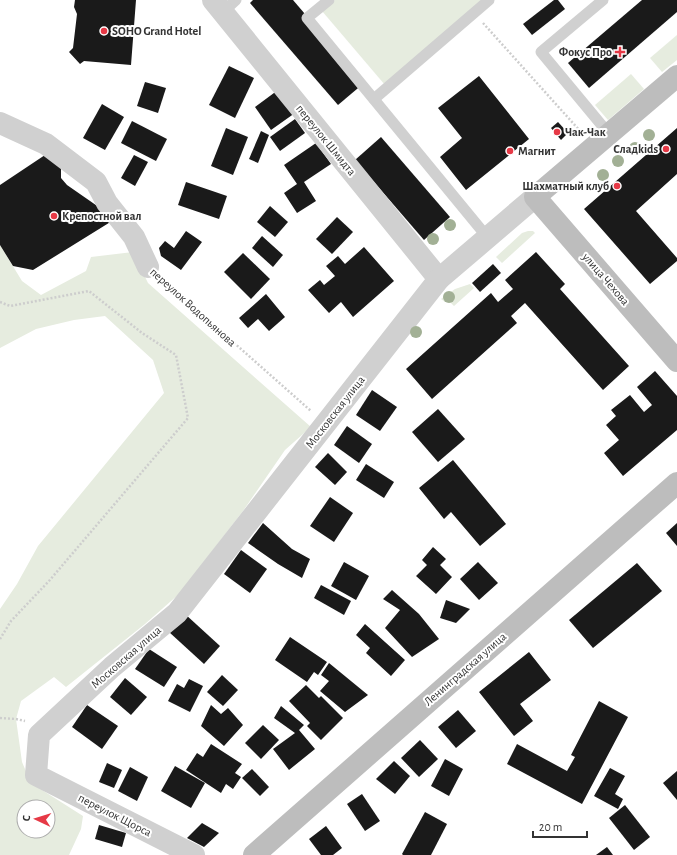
<svg xmlns="http://www.w3.org/2000/svg" width="677" height="855" viewBox="0 0 677 855" font-family="'Alegreya Sans',sans-serif">
<style>
.green{fill:#e6ecdf;fill-rule:evenodd}
.building{fill:#1a1a1a}
.lines{fill:none;stroke-linecap:round;stroke-linejoin:round}
.path{stroke:#cdcdcd;stroke-width:2.5;stroke-dasharray:2 2;stroke-linecap:butt}
.lane{stroke:#d0d0d0;stroke-width:11}
.street{stroke:#d0d0d0;stroke-width:22}
.secondary{stroke:#bdbdbd;stroke-width:22}
.tree{fill:#a2b095}
.poi-dot{fill:#e63946;stroke:#fff;stroke-width:1.5}
.labels{text-anchor:middle;stroke-width:4;stroke-linejoin:round;paint-order:stroke}
.poi-label{font-size:12px;font-weight:bold;fill:#333;stroke:#fff;text-anchor:start}
.street-label{font-size:12px;fill:#333;stroke:#fff}
</style>
<rect width="100%" height="100%" fill="#fff"/>
<g class="green">
<polygon points="335,0 482,0 385,85 322,11"/>
<polygon points="677,35 677,60 662,72 650,58"/>
<polygon points="631,74 644,89 608,120 595,105"/>
<polygon points="528,231 533,231 535,233 502,263 496,257 522,233"/>
<path d="M0,245L22,281L41,295L86,271L91,257L133,252L148,283L311,427L285,450L243,511L179,594L145,624L66,687L54,677L21,701L16,719L22,762L31,783L83,816L81,829L69,855H0V609L17,584L38,546L164,393L153,360L105,316L74,320L36,329L0,348ZM24,807H48V831H24Z"/>
<polygon points="470,284 474,288 454,306 448,300 445,302 441,299 455,289"/>
</g>
<g class="building">
<polygon points="75,0 136,0 131,65 84,61 80,64 69,52 73,48 77,14 74,7"/>
<polygon points="253,0 293,0 364,83 338,105 250,3"/>
<polygon points="554,0 558,0 565,9 532,35 523,24"/>
<polygon points="642,0 677,0 677,12 589,88 568,63"/>
<polygon points="229,66 254,78 235,118 209,105"/>
<polygon points="479,76 529,139 466,190 440,157 462,138 438,108"/>
<polygon points="145,82 166,88 158,113 137,106"/>
<polygon points="278,90 295,113 271,130 255,107"/>
<polygon points="102,104 124,117 105,150 83,138"/>
<polygon points="295,119 305,133 280,151 270,137"/>
<polygon points="132,121 167,139 156,161 121,143"/>
<polygon points="558,122 568,133 561,140 551,128"/>
<polygon points="226,128 248,137 233,175 211,166"/>
<polygon points="677,128 677,174 636,211 677,258 677,261 650,284 584,209"/>
<polygon points="261,131 269,135 258,163 249,159"/>
<polygon points="381,137 450,217 424,240 355,160"/>
<polygon points="316,143 331,164 304,182 316,201 297,213 284,193 297,184 284,165"/>
<polygon points="48,153 61,164 61,178 67,185 103,210 112,221 33,270 13,266 0,245 0,185"/>
<polygon points="134,155 148,162 135,186 121,178"/>
<polygon points="186,182 227,196 219,219 178,205"/>
<polygon points="270,206 288,222 275,237 257,222"/>
<polygon points="337,217 353,232 332,254 316,239"/>
<polygon points="186,231 202,242 181,270 161,256 159,248 165,241 174,248"/>
<polygon points="262,236 283,255 273,267 252,248"/>
<polygon points="364,247 394,281 353,317 341,302 329,313 308,290 320,280 324,285 335,276 326,266 338,256 345,264"/>
<polygon points="536,252 565,284 560,289 629,366 603,390 525,303 511,316 517,323 432,399 406,369 491,293 498,302 513,289 505,280"/>
<polygon points="243,253 270,279 251,299 224,272"/>
<polygon points="493,264 501,273 480,292 472,283"/>
<polygon points="266,294 285,317 269,331 258,319 248,328 239,318"/>
<polygon points="655,371 677,396 677,430 623,476 604,453 619,440 606,425 616,416 611,410 630,395 644,412 652,405 637,387"/>
<polygon points="372,390 397,407 380,431 356,415"/>
<polygon points="438,409 465,439 438,462 412,432"/>
<polygon points="347,426 372,444 359,463 334,445"/>
<polygon points="328,453 347,472 335,485 315,467"/>
<polygon points="453,460 506,524 480,546 451,512 444,519 419,488"/>
<polygon points="366,464 394,482 384,498 356,480"/>
<polygon points="330,497 353,513 334,542 310,526"/>
<polygon points="263,523 292,549 310,559 302,578 278,564 248,543"/>
<polygon points="677,523 677,546 666,533"/>
<polygon points="433,547 446,559 440,565 452,577 436,594 416,576 427,565 422,560"/>
<polygon points="241,550 267,569 250,593 224,574"/>
<polygon points="344,562 369,576 356,600 331,586"/>
<polygon points="478,562 498,583 479,600 460,579"/>
<polygon points="637,563 662,591 593,648 569,620"/>
<polygon points="321,585 351,601 344,615 314,598"/>
<polygon points="392,590 419,614 439,639 412,657 385,628 400,610 383,599"/>
<polygon points="446,600 470,609 456,623 440,618"/>
<polygon points="185,614 220,646 204,664 169,632"/>
<polygon points="365,624 405,660 391,676 366,653 370,648 356,635"/>
<polygon points="290,637 327,662 318,675 314,672 307,682 275,660"/>
<polygon points="149,649 177,667 164,687 135,669"/>
<polygon points="529,652 551,680 520,704 533,721 514,736 479,692"/>
<polygon points="329,663 368,695 345,712 320,691 329,681 321,675"/>
<polygon points="222,675 238,690 223,706 207,692"/>
<polygon points="125,678 147,697 131,715 110,697"/>
<polygon points="189,679 203,686 190,712 168,701 177,684 184,688"/>
<polygon points="306,685 319,698 321,696 343,718 321,740 307,726 310,723 289,701"/>
<polygon points="599,701 628,717 582,804 507,764 517,744 567,771 575,757 571,755"/>
<polygon points="87,705 118,726 102,749 72,727"/>
<polygon points="211,705 221,714 228,708 243,725 224,746 201,726"/>
<polygon points="281,706 304,725 299,730 315,749 289,770 273,749 295,733 274,718"/>
<polygon points="458,710 476,731 456,748 438,727"/>
<polygon points="263,725 279,740 261,759 245,743"/>
<polygon points="420,740 438,759 419,777 401,758"/>
<polygon points="211,744 242,764 235,773 241,777 233,789 226,784 221,793 186,770 197,753 203,757"/>
<polygon points="445,759 463,769 449,796 431,786"/>
<polygon points="394,761 410,776 395,794 376,779"/>
<polygon points="107,763 122,770 114,788 99,782"/>
<polygon points="175,766 205,783 191,808 161,791"/>
<polygon points="130,767 148,777 137,801 118,791"/>
<polygon points="610,768 625,776 615,794 623,799 618,809 594,796"/>
<polygon points="252,769 269,787 260,796 242,778"/>
<polygon points="677,771 677,800 663,783"/>
<polygon points="362,794 380,821 365,831 347,804"/>
<polygon points="625,805 650,837 634,850 609,818"/>
<polygon points="425,812 447,824 431,855 403,855 402,854"/>
<polygon points="202,823 219,833 204,847 187,838"/>
<polygon points="99,825 126,833 122,847 95,839"/>
<polygon points="326,826 342,848 333,855 321,855 309,839"/>
<polygon points="607,847 613,855 596,855"/>
</g>
<g class="lines">
<g class="path">
<polyline points="483,23 581,132"/>
<polyline points="162,279 311,411"/>
<polyline points="0,302 10,306 89,291 142,333 176,355 188,418 49,581 11,621 0,639"/>
<polyline points="0,718 16,719 25,721"/>
</g>
<g class="lane">
<polyline points="329,0 307,18 488,238"/>
<polyline points="603,0 541,52 609,134"/>
<polyline points="223,12 236,0"/>
<polyline points="374,99 489,0"/>
</g>
<g class="street">
<polyline points="213,0 439,279"/>
<polyline points="0,123 46,144 96,182 107,203 134,237 148,267"/>
<polyline points="194,855 36,775 39,735 112,667 177,613 439,279 535,197"/>
</g>
<g class="secondary">
<polyline points="677,76 535,197 677,361"/>
<polyline points="254,855 677,483"/>
</g>
</g>
<g class="tree">
<circle cx="649" cy="135" r="6"/>
<circle cx="635" cy="148" r="6"/>
<circle cx="618" cy="161" r="6"/>
<circle cx="603" cy="175" r="6"/>
<circle cx="450" cy="225" r="6"/>
<circle cx="433" cy="239" r="6"/>
<circle cx="449" cy="297" r="6"/>
<circle cx="416" cy="332" r="6"/>
</g>
<g class="poi-dot">
<circle cx="104" cy="31" r="4"/>
<path d="M618 46h4v4h4v4h-4v4h-4v-4h-4v-4h4z"/>
<circle cx="557" cy="132" r="4"/>
<circle cx="666" cy="149" r="4"/>
<circle cx="510" cy="151" r="4"/>
<circle cx="617" cy="186" r="4"/>
<circle cx="54" cy="216" r="4"/>
</g>
<g class="labels">
<g class="poi-label">
<text x="112" y="35">SOHO Grand Hotel</text>
<text x="612" y="56" text-anchor="end">Фокус Про</text>
<text x="565" y="136">Чак-Чак</text>
<text x="658" y="153" text-anchor="end">Сладkids</text>
<text x="518" y="155">Магнит</text>
<text x="609" y="190" text-anchor="end">Шахматный клуб</text>
<text x="62" y="220">Крепостной вал</text>
</g>
<g class="street-label">
<text transform="translate(326 140) rotate(51)" y="4">переулок Шмидта</text>
<text transform="translate(606 279) rotate(49)" y="4">улица Чехова</text>
<text transform="translate(193 307) rotate(42)" y="4">переулок Водопьянова</text>
<text transform="translate(335 412) rotate(-52)" y="4">Московская улица</text>
<text transform="translate(126 657) rotate(-41)" y="4">Московская улица</text>
<text transform="translate(465 669) rotate(-41)" y="4">Ленинградская улица</text>
<text transform="translate(115 815) rotate(27)" y="4">переулок Щорса</text>
</g>
</g>
<g transform="translate(36 819) rotate(274)"><circle r="19" fill="#ffffff" stroke="#adadad"/>
<path d="M0-3L7 15L0 10L-7 15Z" fill="#e63946"/>
<text y="-6" font-size="11" font-weight="bold" text-anchor="middle" fill="#333333">С</text>
</g>
<path d="M533 831v6h54v-6" fill="none" stroke="#333333" stroke-width="2"/>
<text x="539" y="831" font-size="12" fill="#333333" stroke="#ffffff" stroke-width="3" paint-order="stroke">20 m</text>
</svg>
